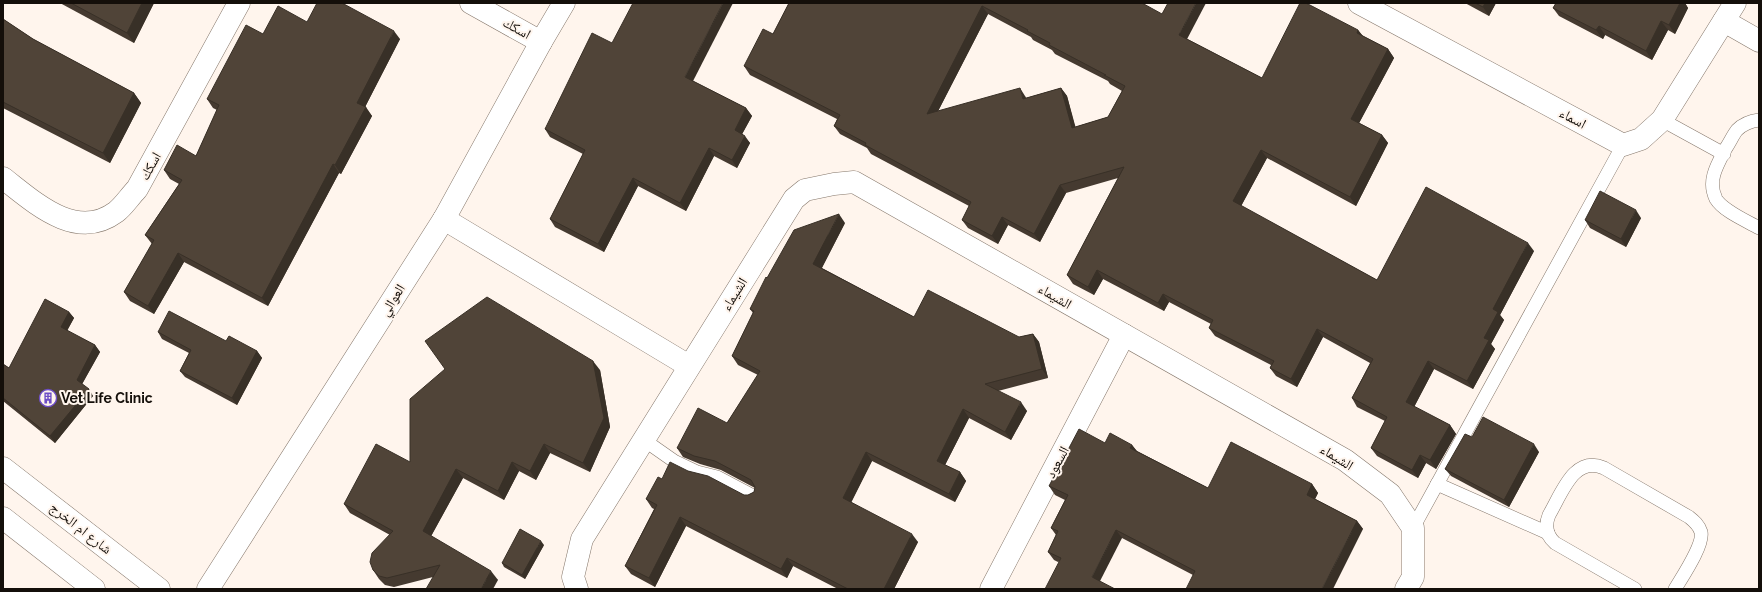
<svg xmlns="http://www.w3.org/2000/svg" width="1762" height="592" viewBox="0 0 1762 592" font-family="Raleway,'Noto Naskh Arabic',sans-serif">
<style>
.lines{fill:none;stroke-linecap:round;stroke-linejoin:round}
.service-casing{stroke:#85776b;stroke-width:14}
.minor-casing{stroke:#85776b;stroke-width:23}
.tertiary-casing{stroke:#85776b;stroke-width:23}
.service{stroke:#fff;stroke-width:13}
.minor{stroke:#fff;stroke-width:22}
.tertiary{stroke:#fff;stroke-width:22}
.wall{fill:#453a30;fill-rule:evenodd}
.shaded-wall{fill:#383027}
.building{fill:#504438;stroke:#383027;fill-rule:evenodd}
.labels{text-anchor:middle;stroke-width:4;stroke-linejoin:round;paint-order:stroke}
.street-label{font-size:14px;fill:#140f0a;stroke:#fff5ed}
.poi-label{font-size:14px;font-weight:bold;fill:#140f0a;stroke:#fff5ed;text-anchor:start}
</style>
<rect width="100%" height="100%" fill="#fff5ed"/>
<g class="lines">
<g class="service-casing">
<g id="service">
<polyline points="1662,120 1724,154"/>
<path d="M1759,120C1751,121 1743,124 1737,130C1733,135 1730,142 1726,148C1717,165 1707,181 1716,199C1723,211 1747,221 1759,228"/>
<polyline points="644,440 674,461 697,472 717,477 753,496"/>
<polyline points="1437,484 1548,533"/>
<polyline points="1413,528 1623,145"/>
<path d="M1635,589L1555,543C1546,535 1545,525 1549,515C1562,493 1574,455 1604,468L1689,517C1694,521 1699,525 1701,532C1704,545 1682,577 1675,589"/>
</g>
</g>
<g class="minor-casing">
<g id="minor">
<polyline points="471,3 541,42"/>
<polyline points="1359,3 1623,145 1641,139 1662,120 1735,3"/>
<polyline points="1724,21 1759,41"/>
<path d="M3,178C34,202 76,242 116,212C124,206 130,196 137,189L239,3"/>
<polyline points="444,219 689,366"/>
<polyline points="208,589 444,219 541,42 564,3"/>
<polyline points="577,589 573,577 582,539 794,199 805,190 834,184 854,182 1345,460 1390,494 1413,528 1413,577 1406,589"/>
<polyline points="991,589 1124,335"/>
</g>
</g>
<g class="tertiary-casing">
<g id="tertiary">
<polyline points="3,468 159,589"/>
<polyline points="3,518 94,589"/>
</g>
</g>
<use href="#service" class="service"/>
<use href="#minor" class="minor"/>
<use href="#tertiary" class="tertiary"/>
</g>
<g class="wall">
<polygon points="60,3 154,3 134,43"/>
<path d="M789,3H1142L1187,39L1262,78L1358,30L1363,36L1388,49L1394,58L1359,123L1382,135L1388,143L1356,206L1267,158L1241,206L1377,280L1534,251L1500,315L1504,320L1491,344L1495,349L1473,389L1434,369L1414,407L1450,425L1456,434L1436,469L1426,463L1418,478L1377,456L1371,448L1385,421L1357,407L1352,398L1370,363L1323,337L1297,387L1276,376L1270,368L1271,365L1215,336L1209,328L1211,324L1169,302L1164,311L1103,279L1094,295L1073,284L1067,275L1118,178L1066,193L1040,242L1008,225L998,244L968,228L962,220L969,206L871,154L867,148L840,134L834,126L837,119L750,75L744,66L773,34ZM988,14L1031,37L1033,40L1052,50L1055,54L1108,81L1110,84L1122,91L1108,117L1075,127L1067,96L1061,88L1026,98L1025,96L938,111Z"/>
<polygon points="1465,3 1496,3 1489,16"/>
<polygon points="1556,3 1685,3 1688,8 1675,34 1668,30 1652,60 1605,35 1603,39 1559,16 1553,8"/>
<polygon points="3,19 33,39 134,93 141,103 110,163 3,108"/>
<polygon points="307,22 400,39 365,107 372,116 341,174 339,173 268,306 184,262 154,314 130,301 124,292 152,244 145,235 179,184 170,179 164,170 196,156 217,110 213,108 207,99 263,34"/>
<polygon points="612,43 693,81 746,108 752,116 742,134 750,143 737,168 714,156 686,211 638,186 604,252 555,227 550,219 583,154 550,137 545,129"/>
<polygon points="1641,218 1626,247 1590,228 1585,220"/>
<polygon points="845,223 822,268 914,317 1019,337 1033,334 1039,342 1048,378 998,391 1027,411 1011,440 969,418 945,465 960,472 966,481 955,502 872,461 851,502 918,542 894,589 838,589 793,566 787,578 686,526 655,587 631,574 625,566 654,509 652,508 646,499 662,479 688,471 744,495 748,495 754,492 755,488 721,470 700,464 683,457 677,448 727,423 758,375 738,365 732,356 753,313 750,309 767,278"/>
<polygon points="69,312 74,318 67,331 95,345 100,352 82,384 93,396 55,443 3,401 3,364 9,368"/>
<polygon points="158,332 226,341 257,351 262,358 237,405 185,377 180,371 189,353 162,339"/>
<polygon points="600,370 610,427 590,472 550,453 536,480 519,471 504,500 463,478 431,536 498,580 433,577 394,587 385,585 379,579 373,570 390,535 350,513 344,504 410,462"/>
<polygon points="1472,437 1539,452 1509,507 1451,476 1445,469"/>
<polygon points="1105,443 1132,445 1137,451 1208,488 1312,484 1318,493 1315,499 1357,521 1363,529 1193,575 1122,538 1058,562 1054,560 1048,552 1056,535 1051,528 1065,500 1055,495 1049,486"/>
<polygon points="544,545 525,579 504,567 502,563"/>
</g>
<g class="shaded-wall">
<polygon points="142,3 154,3 134,43 127,33"/>
<polygon points="723,3 733,3 691,85 685,77"/>
<polygon points="1196,3 1206,3 1185,43 1179,35"/>
<polygon points="1485,3 1496,3 1489,16 1483,7"/>
<polygon points="1680,3 1685,3 1688,8 1675,34 1669,25"/>
<polygon points="982,6 988,14 932,123 927,114"/>
<polygon points="1661,21 1668,30 1652,60 1646,51"/>
<polygon points="1599,26 1605,35 1603,39 1596,30"/>
<polygon points="1358,30 1364,38 1357,33"/>
<polygon points="394,31 400,39 363,111 357,103"/>
<polygon points="1388,49 1394,58 1357,127 1351,119"/>
<polygon points="1020,88 1025,96 1029,107 1023,99"/>
<polygon points="1061,88 1067,96 1078,136 1072,128"/>
<polygon points="134,93 141,103 110,163 103,153"/>
<polygon points="366,107 372,116 341,174 335,165"/>
<polygon points="746,108 752,116 740,138 735,130"/>
<polygon points="1382,135 1388,143 1356,206 1350,197"/>
<polygon points="745,136 750,143 737,168 732,160"/>
<polygon points="709,148 714,156 686,211 680,203"/>
<polygon points="1261,150 1267,158 1239,210 1233,201"/>
<polygon points="333,164 339,173 268,306 262,298"/>
<polygon points="633,178 638,186 604,252 598,244"/>
<polygon points="1060,185 1066,193 1040,242 1034,234"/>
<polygon points="1636,210 1641,218 1626,247 1621,239"/>
<polygon points="839,214 845,223 819,273 813,264"/>
<polygon points="1002,217 1008,225 998,244 992,236"/>
<polygon points="1528,243 1534,251 1500,315 1504,320 1491,344 1495,349 1473,389 1467,381 1493,309"/>
<polygon points="178,253 184,262 154,314 148,306"/>
<polygon points="1097,270 1103,279 1094,295 1088,287"/>
<polygon points="1163,294 1169,302 1164,311 1158,303"/>
<polygon points="69,312 74,318 65,334 61,327"/>
<polygon points="1317,329 1323,337 1297,387 1291,379"/>
<polygon points="1033,334 1039,342 1048,378 1042,369"/>
<polygon points="95,345 100,352 81,386 77,380"/>
<polygon points="257,351 262,358 237,405 232,398"/>
<polygon points="593,361 600,370 610,427 590,472 583,463"/>
<polygon points="1428,361 1434,369 1412,411 1406,402"/>
<polygon points="89,389 93,396 55,443 50,436"/>
<polygon points="1021,402 1027,411 1011,440 1005,432"/>
<polygon points="963,409 969,418 943,469 937,461"/>
<polygon points="1450,425 1456,434 1436,469 1430,460"/>
<polygon points="544,444 550,453 536,480 530,471"/>
<polygon points="1534,444 1539,452 1509,507 1504,500"/>
<polygon points="1132,445 1138,453 1130,448"/>
<polygon points="866,452 872,461 849,507 843,498"/>
<polygon points="1420,455 1426,463 1418,478 1412,470"/>
<polygon points="512,462 519,471 504,500 498,491"/>
<polygon points="456,469 463,478 429,540 423,531"/>
<polygon points="960,472 966,481 955,502 949,494"/>
<polygon points="1312,484 1318,493 1313,503 1307,495"/>
<polygon points="680,517 686,526 655,587 649,578"/>
<polygon points="1357,521 1363,529 1333,589 1322,589"/>
<polygon points="1116,530 1122,538 1098,585 1092,577"/>
<polygon points="912,534 918,542 894,589 884,589"/>
<polygon points="541,541 544,545 525,579 522,575"/>
<polygon points="787,558 793,566 787,578 781,569"/>
<polygon points="491,571 498,580 493,589 481,589"/>
</g>
<g class="building">
<polygon points="71,3 142,3 127,33"/>
<polygon points="317,3 342,3 394,31 357,103 366,107 335,165 333,164 262,298 178,253 148,306 124,292 154,240 145,235 182,180 164,170 177,145 196,156 219,105 207,99 246,25 263,34 278,6 307,22"/>
<polygon points="633,3 723,3 685,77 746,108 735,130 745,136 732,160 709,148 680,203 633,178 598,244 550,219 585,150 545,129 592,33 612,43"/>
<path d="M789,3H1142L1162,14L1168,3H1196L1179,35L1262,78L1300,3H1306L1358,30L1357,33L1388,49L1351,119L1382,135L1350,197L1261,150L1233,201L1377,280L1426,187L1528,243L1493,309L1498,312L1484,338L1489,340L1467,381L1428,361L1406,402L1450,425L1430,460L1420,455L1412,470L1371,448L1387,417L1352,398L1373,359L1317,329L1291,379L1270,368L1274,361L1209,328L1213,320L1163,294L1158,303L1097,270L1088,287L1067,275L1124,167L1060,185L1034,234L1002,217L992,236L962,220L971,202L865,145L866,143L834,126L840,115L744,66L763,29L773,34ZM982,6L1028,30L1027,31L1050,43L1049,45L1106,75H1104L1125,86L1108,117L1072,128L1061,88L1023,99L1020,88L927,114Z"/>
<polygon points="1475,3 1485,3 1483,7"/>
<polygon points="1556,3 1680,3 1669,25 1661,21 1646,51 1599,26 1596,30 1553,8"/>
<polygon points="3,19 33,39 134,93 103,153 3,102"/>
<polygon points="1600,191 1636,210 1621,239 1585,220"/>
<polygon points="839,214 813,264 914,317 928,290 1019,337 1033,334 1042,369 985,384 1021,402 1005,432 963,409 937,461 960,472 949,494 866,452 843,498 912,534 884,589 848,589 787,558 781,569 680,517 649,578 625,566 657,505 646,499 658,477 662,479 670,462 688,471 708,476 744,495 748,495 754,492 755,487 751,480 715,461 694,456 677,448 698,408 727,423 760,371 732,356 754,311 750,309 766,277 767,278 794,230"/>
<polygon points="487,297 593,361 604,418 583,463 544,444 530,471 512,462 498,491 456,469 423,531 491,571 481,589 426,589 440,565 387,578 379,576 373,570 370,562 372,553 393,531 344,504 376,444 410,462 410,399 445,369 425,341"/>
<polygon points="45,299 69,312 61,327 95,345 77,380 89,389 50,436 3,398 3,364 9,368"/>
<polygon points="169,311 226,341 229,336 257,351 232,398 180,371 191,350 158,332"/>
<polygon points="1483,417 1534,444 1504,500 1445,469 1465,434 1472,437"/>
<polygon points="1079,429 1105,443 1110,433 1132,445 1130,448 1208,488 1231,442 1312,484 1307,495 1357,521 1322,589 1186,589 1195,571 1116,530 1092,577 1115,589 1045,589 1061,558 1048,552 1058,531 1051,528 1068,495 1049,486"/>
<polygon points="520,529 541,541 522,575 502,563"/>
</g>
<defs>
<g id="building-ring" transform="scale(0.9)"><circle r="9.5" fill="#fff5ed" stroke="#6d4dc7" stroke-width="1.5"/><path d="M-4-6H4V6H1V3H-1V6H-4ZM-2.5-4.3h1.7v1.8h-1.7ZM.8-4.3h1.7v1.8H.8ZM-2.5-1h1.7V.8h-1.7ZM.8-1h1.7V.8H.8Z" fill="#6d4dc7"/></g>
</defs>
<g fill-rule="evenodd">
<use href="#building-ring" x="48" y="398"/>
</g>
<g class="labels">
<g class="street-label">
<text transform="translate(517 28) rotate(29)" y="5">اسكك</text>
<text transform="translate(1573 118) rotate(28)" y="5">اسماء</text>
<text transform="translate(150 166) rotate(-61)" y="5">اسكك</text>
<text transform="translate(734 294) rotate(-58)" y="5">الشيماء</text>
<text transform="translate(1055 296) rotate(30)" y="5">الشيماء</text>
<text transform="translate(392 300) rotate(-58)" y="5">العوالي</text>
<text transform="translate(1337 457) rotate(32)" y="5">الشيماء</text>
<text transform="translate(1057 462) rotate(-62)" y="5">السعود</text>
<text transform="translate(81 528) rotate(38)" y="5">شارع ام الخرج</text>
</g>
<g class="poi-label">
<text x="61" y="403">Vet Life Clinic</text>
</g>
</g>
<rect width="1762" height="592" fill="none" stroke="#140f0a" stroke-width="8"/>
</svg>
